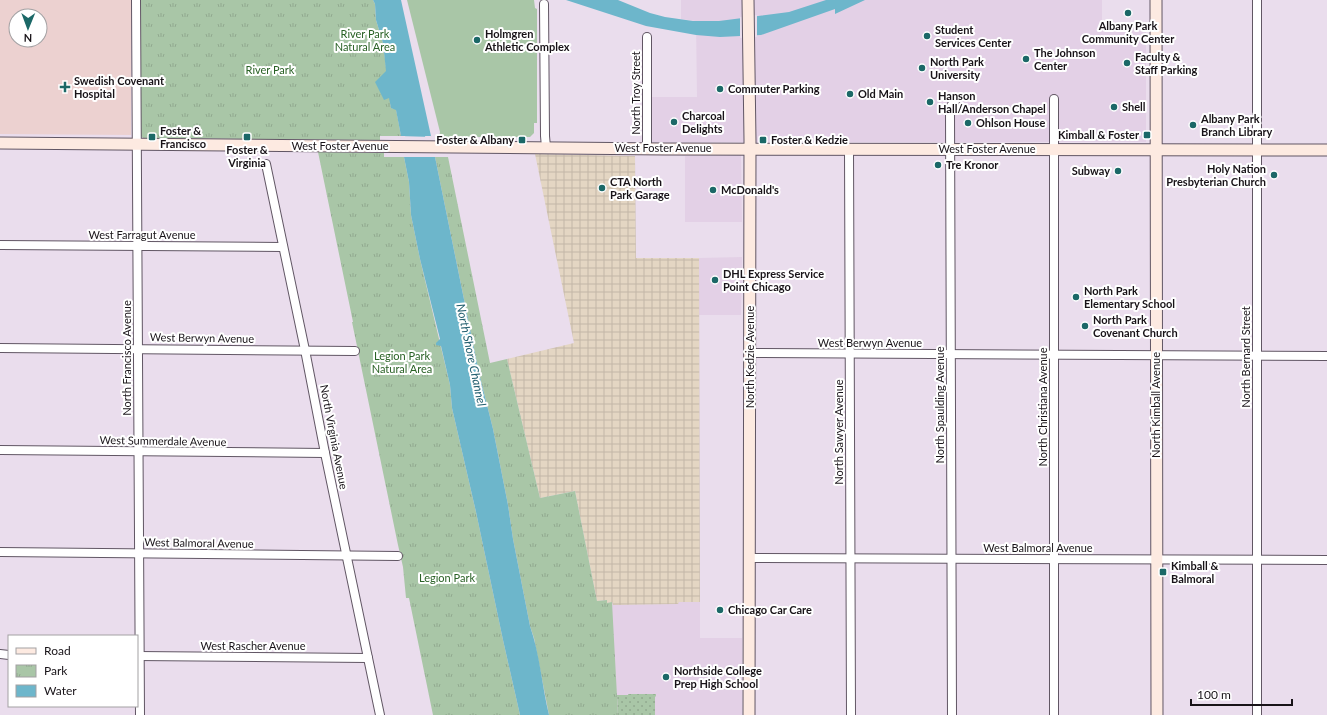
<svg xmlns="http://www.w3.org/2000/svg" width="1327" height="715" viewBox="0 0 1327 715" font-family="Lato,sans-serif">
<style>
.built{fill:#e3d0e6}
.industrial{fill:url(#industrial-grid)}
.medical{fill:#ecd1d0;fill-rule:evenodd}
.grass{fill:#a9c6a7}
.park{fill:url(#park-tufts)}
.garden{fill:url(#garden-dots)}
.water{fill:#6db6cb}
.pier{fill:#eadded}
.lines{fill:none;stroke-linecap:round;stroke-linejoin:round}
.street-casing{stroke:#615664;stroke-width:10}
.secondary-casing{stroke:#615664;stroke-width:13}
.street{stroke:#fff;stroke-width:8}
.secondary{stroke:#fdeae1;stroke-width:11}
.poi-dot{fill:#1b6867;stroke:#fff;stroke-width:1.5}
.labels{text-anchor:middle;stroke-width:4;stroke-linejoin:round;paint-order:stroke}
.poi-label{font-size:11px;font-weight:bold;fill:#181318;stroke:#fff;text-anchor:start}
.park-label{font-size:11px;fill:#296125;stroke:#fff}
.street-label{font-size:11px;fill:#181318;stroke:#fff}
.water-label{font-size:12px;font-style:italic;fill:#246070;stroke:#fff}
</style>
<defs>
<pattern id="industrial-grid" width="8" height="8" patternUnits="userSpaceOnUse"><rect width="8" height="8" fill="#e4d6c3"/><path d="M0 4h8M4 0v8" fill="none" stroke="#c3b7a7"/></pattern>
<pattern id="park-tufts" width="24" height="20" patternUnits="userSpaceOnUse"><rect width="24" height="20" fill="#a9c6a7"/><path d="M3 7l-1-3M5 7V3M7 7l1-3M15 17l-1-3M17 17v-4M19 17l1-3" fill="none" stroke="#91a98f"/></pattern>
<pattern id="garden-dots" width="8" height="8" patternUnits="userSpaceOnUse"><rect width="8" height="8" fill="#a9c6a7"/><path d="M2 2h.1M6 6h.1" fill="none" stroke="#91a98f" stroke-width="1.8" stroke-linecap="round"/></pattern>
</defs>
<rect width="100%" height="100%" fill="#eadded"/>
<g class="built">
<polygon points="681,0 1102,0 1102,28 1146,28 1146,142 646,142 647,97 697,97 696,21 681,19"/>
<polygon points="741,155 742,222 685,222 685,156"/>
<polygon points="742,257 741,315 699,315 699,258"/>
<polygon points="607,600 612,602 613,605 678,604 678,602 700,602 700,638 742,638 742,715 565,715 597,601"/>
</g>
<polygon class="industrial" points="535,154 635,156 636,258 699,258 700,602 679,602 678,604 613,605 612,602 607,603 607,600 597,601 575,491 540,498 507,359 574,343"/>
<path class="medical" d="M0,0H131V135L0,134ZM16,16H40V40H16Z"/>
<polygon class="grass" points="407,0 534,0 535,8 537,9 537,123 534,123 534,133 530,137 439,137 440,132"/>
<g class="park">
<polygon points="140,0 373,0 375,4 376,20 383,43 391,108 396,109 401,136 380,136 380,140 143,138 141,136"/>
<polygon points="318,152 384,153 384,157 404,157 409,182 411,215 420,259 450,385 452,408 476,512 503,640 520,715 433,715 409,598 406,598 403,567 398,545 352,322 353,322"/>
<polygon points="435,157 448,157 490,363 507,359 540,498 575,491 597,601 607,600 607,603 612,602 618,715 549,715 534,638 530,626 513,539 508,505 493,429 479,373"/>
</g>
<polygon class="garden" points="628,694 656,694 656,696 655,697 655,715 617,715 618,715 617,695 628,695"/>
<g class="water">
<path d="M373,0H401L429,127L431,136H425L429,157H435L479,373L493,429L508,505L513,539L530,626C540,655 542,686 549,715H520L503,640L476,512L452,408L450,385L441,346L436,345V343L440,339L420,259L411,215L409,182L404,157H410L405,136H401L396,110L391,108L389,98L384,100L375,82L386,71L383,43L376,20L375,4Z"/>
<polygon points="566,0 618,0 650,13 665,17 693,21 719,21 789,12 826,0 865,0 835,14 835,9 761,35 720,37 696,35 646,26"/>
</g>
<g class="pier">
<polygon points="757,15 757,37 740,38 740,17"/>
<polygon points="399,136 433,137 431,138 427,138 430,155 435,155 437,157 402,157 404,155 408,155 404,138 400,138"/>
</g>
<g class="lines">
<g class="street-casing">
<g id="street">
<polyline points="136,0 140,715"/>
<polyline points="544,4 545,136 546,147"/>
<polyline points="1054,99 1054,715"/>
<polyline points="647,148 647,37"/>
<polyline points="849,149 851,715"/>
<polyline points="266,164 305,350 325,453 380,715"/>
<polyline points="0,245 283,247"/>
<polyline points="0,348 355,351"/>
<polyline points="750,353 1327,356"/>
<polyline points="0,450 325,453"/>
<polyline points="0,552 398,556"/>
<polyline points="750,558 1327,560"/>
<polyline points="0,654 9,655"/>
<polyline points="137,656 368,658"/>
<polyline points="952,715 950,110 951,106 957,98"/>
<polyline points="1257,715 1257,0"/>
</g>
</g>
<g class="secondary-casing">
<g id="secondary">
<polyline points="748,0 750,140 749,715"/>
<polyline points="1156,0 1157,715"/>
<polyline points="0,143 665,149 1327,150"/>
</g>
</g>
<use href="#street" class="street"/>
<use href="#secondary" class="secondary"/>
</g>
<g class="poi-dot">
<circle cx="1128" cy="13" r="4"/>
<circle cx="927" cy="36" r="4"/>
<circle cx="477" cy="40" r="4"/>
<circle cx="1026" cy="59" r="4"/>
<circle cx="1127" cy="63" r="4"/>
<circle cx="922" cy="68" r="4"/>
<path d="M63 81h4v4h4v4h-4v4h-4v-4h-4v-4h4z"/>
<circle cx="720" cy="89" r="4"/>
<circle cx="850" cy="94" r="4"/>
<circle cx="930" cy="102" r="4"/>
<circle cx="1114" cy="107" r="4"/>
<circle cx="674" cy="122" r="4"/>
<circle cx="968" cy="123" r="4"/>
<circle cx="1193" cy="125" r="4"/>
<rect x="1143" y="131" width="8" height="8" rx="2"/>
<rect x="148" y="133" width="8" height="8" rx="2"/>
<rect x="243" y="133" width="8" height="8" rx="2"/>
<rect x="518" y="136" width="8" height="8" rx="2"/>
<rect x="759" y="136" width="8" height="8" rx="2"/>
<circle cx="938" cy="165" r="4"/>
<circle cx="1118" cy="171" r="4"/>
<circle cx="1274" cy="175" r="4"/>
<circle cx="602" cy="188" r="4"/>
<circle cx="713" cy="190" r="4"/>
<circle cx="715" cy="280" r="4"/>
<circle cx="1076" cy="297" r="4"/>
<circle cx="1085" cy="326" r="4"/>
<rect x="1159" y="568" width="8" height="8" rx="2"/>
<circle cx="720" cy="610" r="4"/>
<circle cx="666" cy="677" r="4"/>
</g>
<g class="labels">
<g class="poi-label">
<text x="1128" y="30" text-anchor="middle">Albany Park<tspan x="1128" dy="13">Community Center</tspan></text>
<text x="935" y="34">Student<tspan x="935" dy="13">Services Center</tspan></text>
<text x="485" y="38">Holmgren<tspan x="485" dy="13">Athletic Complex</tspan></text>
<text x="1034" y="57">The Johnson<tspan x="1034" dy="13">Center</tspan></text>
<text x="1135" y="61">Faculty &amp;<tspan x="1135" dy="13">Staff Parking</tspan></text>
<text x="930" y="66">North Park<tspan x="930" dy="13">University</tspan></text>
<text x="74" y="85">Swedish Covenant<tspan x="74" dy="13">Hospital</tspan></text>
<text x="728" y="93">Commuter Parking</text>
<text x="858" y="98">Old Main</text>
<text x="938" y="100">Hanson<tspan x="938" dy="13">Hall/Anderson Chapel</tspan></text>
<text x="1122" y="111">Shell</text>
<text x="682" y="120">Charcoal<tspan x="682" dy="13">Delights</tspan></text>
<text x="1201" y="123">Albany Park<tspan x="1201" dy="13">Branch Library</tspan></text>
<text x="976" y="127">Ohlson House</text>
<text x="160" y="135">Foster &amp;<tspan x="160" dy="13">Francisco</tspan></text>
<text x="1139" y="139" text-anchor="end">Kimball &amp; Foster</text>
<text x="514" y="144" text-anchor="end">Foster &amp; Albany</text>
<text x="771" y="144">Foster &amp; Kedzie</text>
<text x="247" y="154" text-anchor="middle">Foster &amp;<tspan x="247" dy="13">Virginia</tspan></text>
<text x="946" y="169">Tre Kronor</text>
<text x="1266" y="173" text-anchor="end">Holy Nation<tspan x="1266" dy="13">Presbyterian Church</tspan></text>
<text x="1110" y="175" text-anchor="end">Subway</text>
<text x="610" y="186">CTA North<tspan x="610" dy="13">Park Garage</tspan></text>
<text x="721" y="194">McDonald's</text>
<text x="723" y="278">DHL Express Service<tspan x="723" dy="13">Point Chicago</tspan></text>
<text x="1084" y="295">North Park<tspan x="1084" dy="13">Elementary School</tspan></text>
<text x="1093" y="324">North Park<tspan x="1093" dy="13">Covenant Church</tspan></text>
<text x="1171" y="570">Kimball &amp;<tspan x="1171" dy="13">Balmoral</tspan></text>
<text x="728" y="614">Chicago Car Care</text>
<text x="674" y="675">Northside College<tspan x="674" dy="13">Prep High School</tspan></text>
</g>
<g class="park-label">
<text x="365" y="38">River Park<tspan x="365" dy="13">Natural Area</tspan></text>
<text x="270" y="74">River Park</text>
<text x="402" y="360">Legion Park<tspan x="402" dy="13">Natural Area</tspan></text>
<text x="447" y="582">Legion Park</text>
</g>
<g class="street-label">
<text transform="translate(636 93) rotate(-90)" y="4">North Troy Street</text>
<text x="340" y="150">West Foster Avenue</text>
<text x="663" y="152">West Foster Avenue</text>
<text x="987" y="153">West Foster Avenue</text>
<text x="142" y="239">West Farragut Avenue</text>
<text transform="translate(202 338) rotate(1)" y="4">West Berwyn Avenue</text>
<text x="870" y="347">West Berwyn Avenue</text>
<text transform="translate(750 357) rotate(-90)" y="4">North Kedzie Avenue</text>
<text transform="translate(1246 357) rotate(-90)" y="4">North Bernard Street</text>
<text transform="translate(127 358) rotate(-90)" y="4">North Francisco Avenue</text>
<text transform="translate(940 405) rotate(-90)" y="4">North Spaulding Avenue</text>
<text transform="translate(1156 405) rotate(-90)" y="4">North Kimball Avenue</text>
<text transform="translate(1043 407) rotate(-90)" y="4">North Christiana Avenue</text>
<text transform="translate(839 432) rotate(-90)" y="4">North Sawyer Avenue</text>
<text transform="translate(334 437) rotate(79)" y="4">North Virginia Avenue</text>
<text transform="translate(163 441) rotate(1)" y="4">West Summerdale Avenue</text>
<text transform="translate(199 543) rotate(1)" y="4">West Balmoral Avenue</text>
<text x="1038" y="552">West Balmoral Avenue</text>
<text x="253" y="650">West Rascher Avenue</text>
</g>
<g class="water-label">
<text transform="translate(471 355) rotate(78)" y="4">North Shore Channel</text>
</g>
</g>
<rect x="8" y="635" width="130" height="72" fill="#ffffff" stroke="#a3a1a3"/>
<rect x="16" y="648" width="20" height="6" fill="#fdeae1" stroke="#a3a1a3"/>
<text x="44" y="655" font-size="12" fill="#181318">Road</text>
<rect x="16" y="665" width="20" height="12" fill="url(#park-tufts)" stroke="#a3a1a3"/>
<text x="44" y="675" font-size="12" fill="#181318">Park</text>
<rect x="16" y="685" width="20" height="12" fill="#6db6cb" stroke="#a3a1a3"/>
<text x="44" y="695" font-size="12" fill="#181318">Water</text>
<g transform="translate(28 28) rotate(181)"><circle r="19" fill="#ffffff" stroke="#a3a1a3"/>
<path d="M0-3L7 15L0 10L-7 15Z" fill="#1b6867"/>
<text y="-6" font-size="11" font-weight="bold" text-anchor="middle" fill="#181318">N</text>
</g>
<path d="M1191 699v6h101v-6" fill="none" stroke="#181318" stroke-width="2"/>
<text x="1197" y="699" font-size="12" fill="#181318" stroke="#ffffff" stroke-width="3" paint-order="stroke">100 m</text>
</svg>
